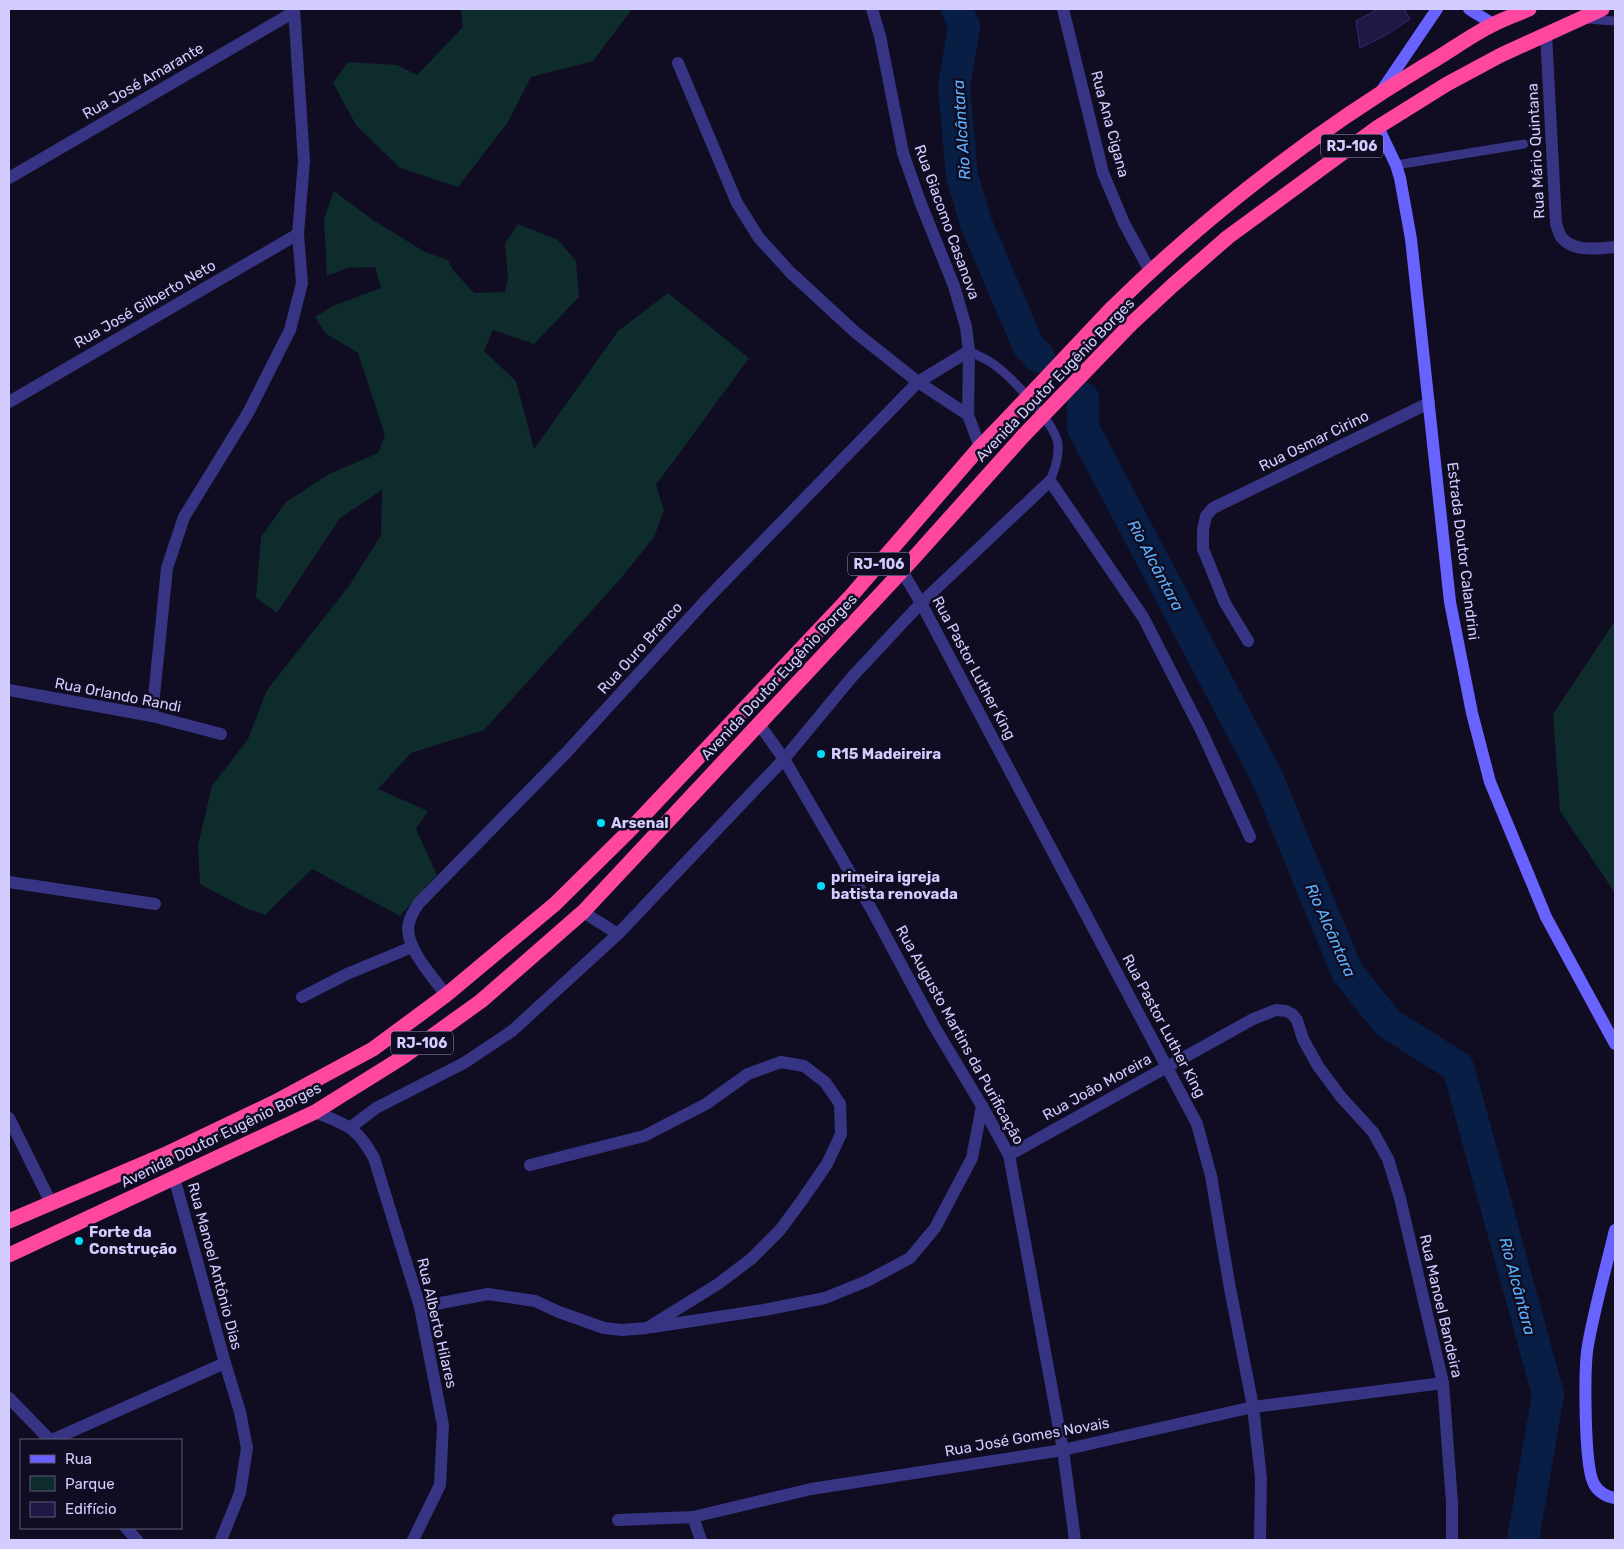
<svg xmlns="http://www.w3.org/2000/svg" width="1624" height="1549" viewBox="0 0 1624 1549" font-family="Rubik,sans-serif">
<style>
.green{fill:#0e2c2b}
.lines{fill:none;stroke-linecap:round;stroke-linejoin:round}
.river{stroke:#081e44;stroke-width:32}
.building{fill:#201744;stroke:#362771}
.lane{stroke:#373484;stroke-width:9}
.street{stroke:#373484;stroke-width:12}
.secondary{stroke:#6863ff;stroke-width:12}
.highway{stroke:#ff479f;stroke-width:15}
.highway-bridge{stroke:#ff479f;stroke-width:15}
.poi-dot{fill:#00def7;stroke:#100c22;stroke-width:2}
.labels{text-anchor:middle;stroke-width:5;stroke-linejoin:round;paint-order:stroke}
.shield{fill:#100c22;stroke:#9892bd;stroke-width:1}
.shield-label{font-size:14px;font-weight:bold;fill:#d2ccff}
.street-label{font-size:15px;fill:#d2ccff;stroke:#100c22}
.poi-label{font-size:15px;font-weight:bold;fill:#d2ccff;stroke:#100c22;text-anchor:start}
.water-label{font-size:16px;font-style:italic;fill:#5ab2ff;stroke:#100c22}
</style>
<rect width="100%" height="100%" fill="#100c22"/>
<g class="green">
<polygon points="461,9 632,9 593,61 531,77 508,122 458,187 400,168 356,125 333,83 348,62 397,65 417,75 463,27"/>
<polygon points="334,191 373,220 425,252 448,260 453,270 474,293 505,292 508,278 505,244 518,224 558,240 576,261 579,297 534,344 493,330 484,351 516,381 534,449 618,331 668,293 749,358 656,485 664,510 654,537 623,576 484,730 411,753 378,789 428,811 416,829 437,875 400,916 312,869 265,915 243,907 200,884 198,845 212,786 248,739 267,690 349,586 381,535 382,490 340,518 277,613 256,598 261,537 286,502 329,474 378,453 385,435 358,353 325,333 315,317 333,306 381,288 375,267 347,268 327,276 324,219"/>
<polygon points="1615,621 1615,893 1560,811 1553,714"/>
</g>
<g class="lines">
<g class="river">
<polyline points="957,9 964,27 954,86 962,176 976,223 1028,345 1039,357"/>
<polyline points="1083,398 1083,428 1267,777 1347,972 1388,1023 1458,1067 1548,1394 1523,1540"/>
</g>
</g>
<polygon class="building" points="1378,9 1404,9 1410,19 1388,34 1360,48 1356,21"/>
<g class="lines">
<g class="lane">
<polyline points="1586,19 1615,21"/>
<polyline points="1396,165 1524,144"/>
<path d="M969,351C978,356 988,359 996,366C1013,379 1055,423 1058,444C1059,458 1055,468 1050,481"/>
</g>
<g class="street">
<polyline points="872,9 880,36 903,153 921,204 954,286 966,327 969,351 968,415 980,447"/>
<polyline points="1063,9 1103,173 1124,223 1150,271"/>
<path d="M1546,34L1556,224C1558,228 1559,235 1562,238C1575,253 1598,248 1615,247"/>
<polyline points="678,63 737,203 759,238 790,272 855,332 918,382 968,415"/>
<polyline points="9,178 294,12"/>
<polyline points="9,402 298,234"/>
<polyline points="902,571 921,603 1197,1124 1211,1176 1229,1283 1253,1407 1261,1478 1260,1540"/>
<polyline points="1248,641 1225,603 1203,549 1203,530 1206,516 1213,508 1429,403"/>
<polyline points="9,690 152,716 221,734"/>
<polyline points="152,716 167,568 184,517 248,413 290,330 302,283 298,234 304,161 294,9"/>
<polyline points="759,724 784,759 873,912 934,1026 982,1106 1009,1155 1063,1450 1075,1540"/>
<polyline points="9,882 155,904"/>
<polyline points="583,912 618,934"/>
<path d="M446,995C433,977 408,951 408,928C409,918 414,910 419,903L566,753L705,601L918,382L969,351"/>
<polyline points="302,997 347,974 412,947"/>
<path d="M315,1112C347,1125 356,1126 374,1158L420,1307L443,1425L440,1485L413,1540"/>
<polyline points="9,1118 51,1203"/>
<polyline points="351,1127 376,1108 464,1063 512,1031 618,934 784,759 852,677 921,603 1050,481 1143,617 1201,730 1250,837"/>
<polyline points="1009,1155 1253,1019 1276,1010 1286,1011 1292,1014 1297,1020 1303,1039 1318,1066 1341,1097 1373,1132 1388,1159 1400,1198 1443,1383 1452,1503 1452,1540"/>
<polyline points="174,1177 225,1363 240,1412 247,1448 240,1493 221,1540"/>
<polyline points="420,1307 488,1294 535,1301 559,1312 604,1328 622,1330 647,1328 718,1284 751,1259 780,1230 800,1203 827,1164 841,1134 840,1104 825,1082 804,1066 781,1062 748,1074 706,1104 644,1136 530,1165"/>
<polyline points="653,1327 764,1310 825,1298 867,1281 910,1258 935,1228 972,1158 982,1106"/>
<polyline points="9,1398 50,1440"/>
<polyline points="52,1440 225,1363"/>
<polyline points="693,1517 701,1540"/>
<polyline points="618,1520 693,1517 811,1489 1063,1450 1253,1407 1443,1383"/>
<polyline points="126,1528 137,1540"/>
</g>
<g class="secondary">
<polyline points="1469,9 1493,24"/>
<polyline points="1380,93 1437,9"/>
<polyline points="1378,127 1396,165 1400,178 1411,239 1450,602 1472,713 1490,782 1546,917 1615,1044"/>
<path d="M1615,1230C1606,1268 1595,1306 1588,1345C1584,1367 1584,1467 1594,1484C1598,1492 1607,1497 1615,1498"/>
</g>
<g class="highway">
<path d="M1112,308C1206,216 1313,133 1426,65C1449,52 1471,35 1494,24C1506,18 1518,14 1529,9"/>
<polyline points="1130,325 1173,285 1228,237 1378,127 1447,84 1501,55 1602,9"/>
<polyline points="9,1221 164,1155 275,1102 373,1049 446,995 555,904 626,834 851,596 980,447 1009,417"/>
<polyline points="9,1255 315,1112 403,1057 481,1001 583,912 902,571 1024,435"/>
</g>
<g class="highway-bridge">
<polyline points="1009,417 1112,308"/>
<polyline points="1024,435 1130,325"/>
</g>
</g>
<g class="poi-dot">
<circle cx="821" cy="754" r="5"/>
<circle cx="601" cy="823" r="5"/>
<circle cx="821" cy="886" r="5"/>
<circle cx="79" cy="1241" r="5"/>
</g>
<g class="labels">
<g class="shield">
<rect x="1321" y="134.5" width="62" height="23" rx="4"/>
<rect x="848" y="552.5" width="62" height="23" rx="4"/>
<rect x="391" y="1031.5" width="62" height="23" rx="4"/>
</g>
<g class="shield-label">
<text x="1352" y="151">RJ-106</text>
<text x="879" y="569">RJ-106</text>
<text x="422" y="1048">RJ-106</text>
</g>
<g class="street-label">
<text transform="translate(143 81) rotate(-30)" y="5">Rua José Amarante</text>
<text transform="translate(1110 124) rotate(75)" y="5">Rua Ana Cigana</text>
<text transform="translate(1536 151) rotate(-93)" y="5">Rua Mário Quintana</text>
<text transform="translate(947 222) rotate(70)" y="5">Rua Giacomo Casanova</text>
<text transform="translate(145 304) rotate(-30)" y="5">Rua José Gilberto Neto</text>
<text transform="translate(1055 380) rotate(-46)" y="5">Avenida Doutor Eugênio Borges</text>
<text transform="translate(1314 441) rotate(-26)" y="5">Rua Osmar Cirino</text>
<text transform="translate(1463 551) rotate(83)" y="5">Estrada Doutor Calandrini</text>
<text transform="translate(640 648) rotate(-48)" y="5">Rua Ouro Branco</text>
<text transform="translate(974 668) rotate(62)" y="5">Rua Pastor Luther King</text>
<text transform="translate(779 677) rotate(-47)" y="5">Avenida Doutor Eugênio Borges</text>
<text transform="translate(118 695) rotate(11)" y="5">Rua Orlando Randi</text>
<text transform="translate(1164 1026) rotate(62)" y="5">Rua Pastor Luther King</text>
<text transform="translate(960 1035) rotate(61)" y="5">Rua Augusto Martins da Purificação</text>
<text transform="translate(1097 1087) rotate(-29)" y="5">Rua João Moreira</text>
<text transform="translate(221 1135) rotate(-26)" y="5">Avenida Doutor Eugênio Borges</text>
<text transform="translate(215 1266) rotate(75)" y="5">Rua Manoel Antônio Dias</text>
<text transform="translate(1441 1306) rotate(77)" y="5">Rua Manoel Bandeira</text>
<text transform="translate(437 1323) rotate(77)" y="5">Rua Alberto Hilares</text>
<text transform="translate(1027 1437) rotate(-10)" y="5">Rua José Gomes Novais</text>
</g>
<g class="poi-label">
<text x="831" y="759">R15 Madeireira</text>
<text x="611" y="828">Arsenal</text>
<text x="831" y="882">primeira igreja<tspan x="831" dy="17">batista renovada</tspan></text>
<text x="89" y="1237">Forte da<tspan x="89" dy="17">Construção</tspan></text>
</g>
<g class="water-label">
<text transform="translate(961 130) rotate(-94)" y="6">Rio Alcântara</text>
<text transform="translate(1156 565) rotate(62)" y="6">Rio Alcântara</text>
<text transform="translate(1331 930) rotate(66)" y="6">Rio Alcântara</text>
<text transform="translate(1518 1286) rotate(75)" y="6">Rio Alcântara</text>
</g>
</g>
<rect width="1624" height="1549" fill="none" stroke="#d2ccff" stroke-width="20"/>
<rect x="20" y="1439" width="162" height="90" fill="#100c22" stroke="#5e597a"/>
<rect x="30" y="1455" width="25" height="8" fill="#6863ff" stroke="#5e597a"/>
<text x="65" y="1464" font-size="15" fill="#d2ccff">Rua</text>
<rect x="30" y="1476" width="25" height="15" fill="#0e2c2b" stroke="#5e597a"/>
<text x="65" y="1489" font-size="15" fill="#d2ccff">Parque</text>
<rect x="30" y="1502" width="25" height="15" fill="#201744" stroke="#5e597a"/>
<text x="65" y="1514" font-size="15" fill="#d2ccff">Edifício</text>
</svg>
